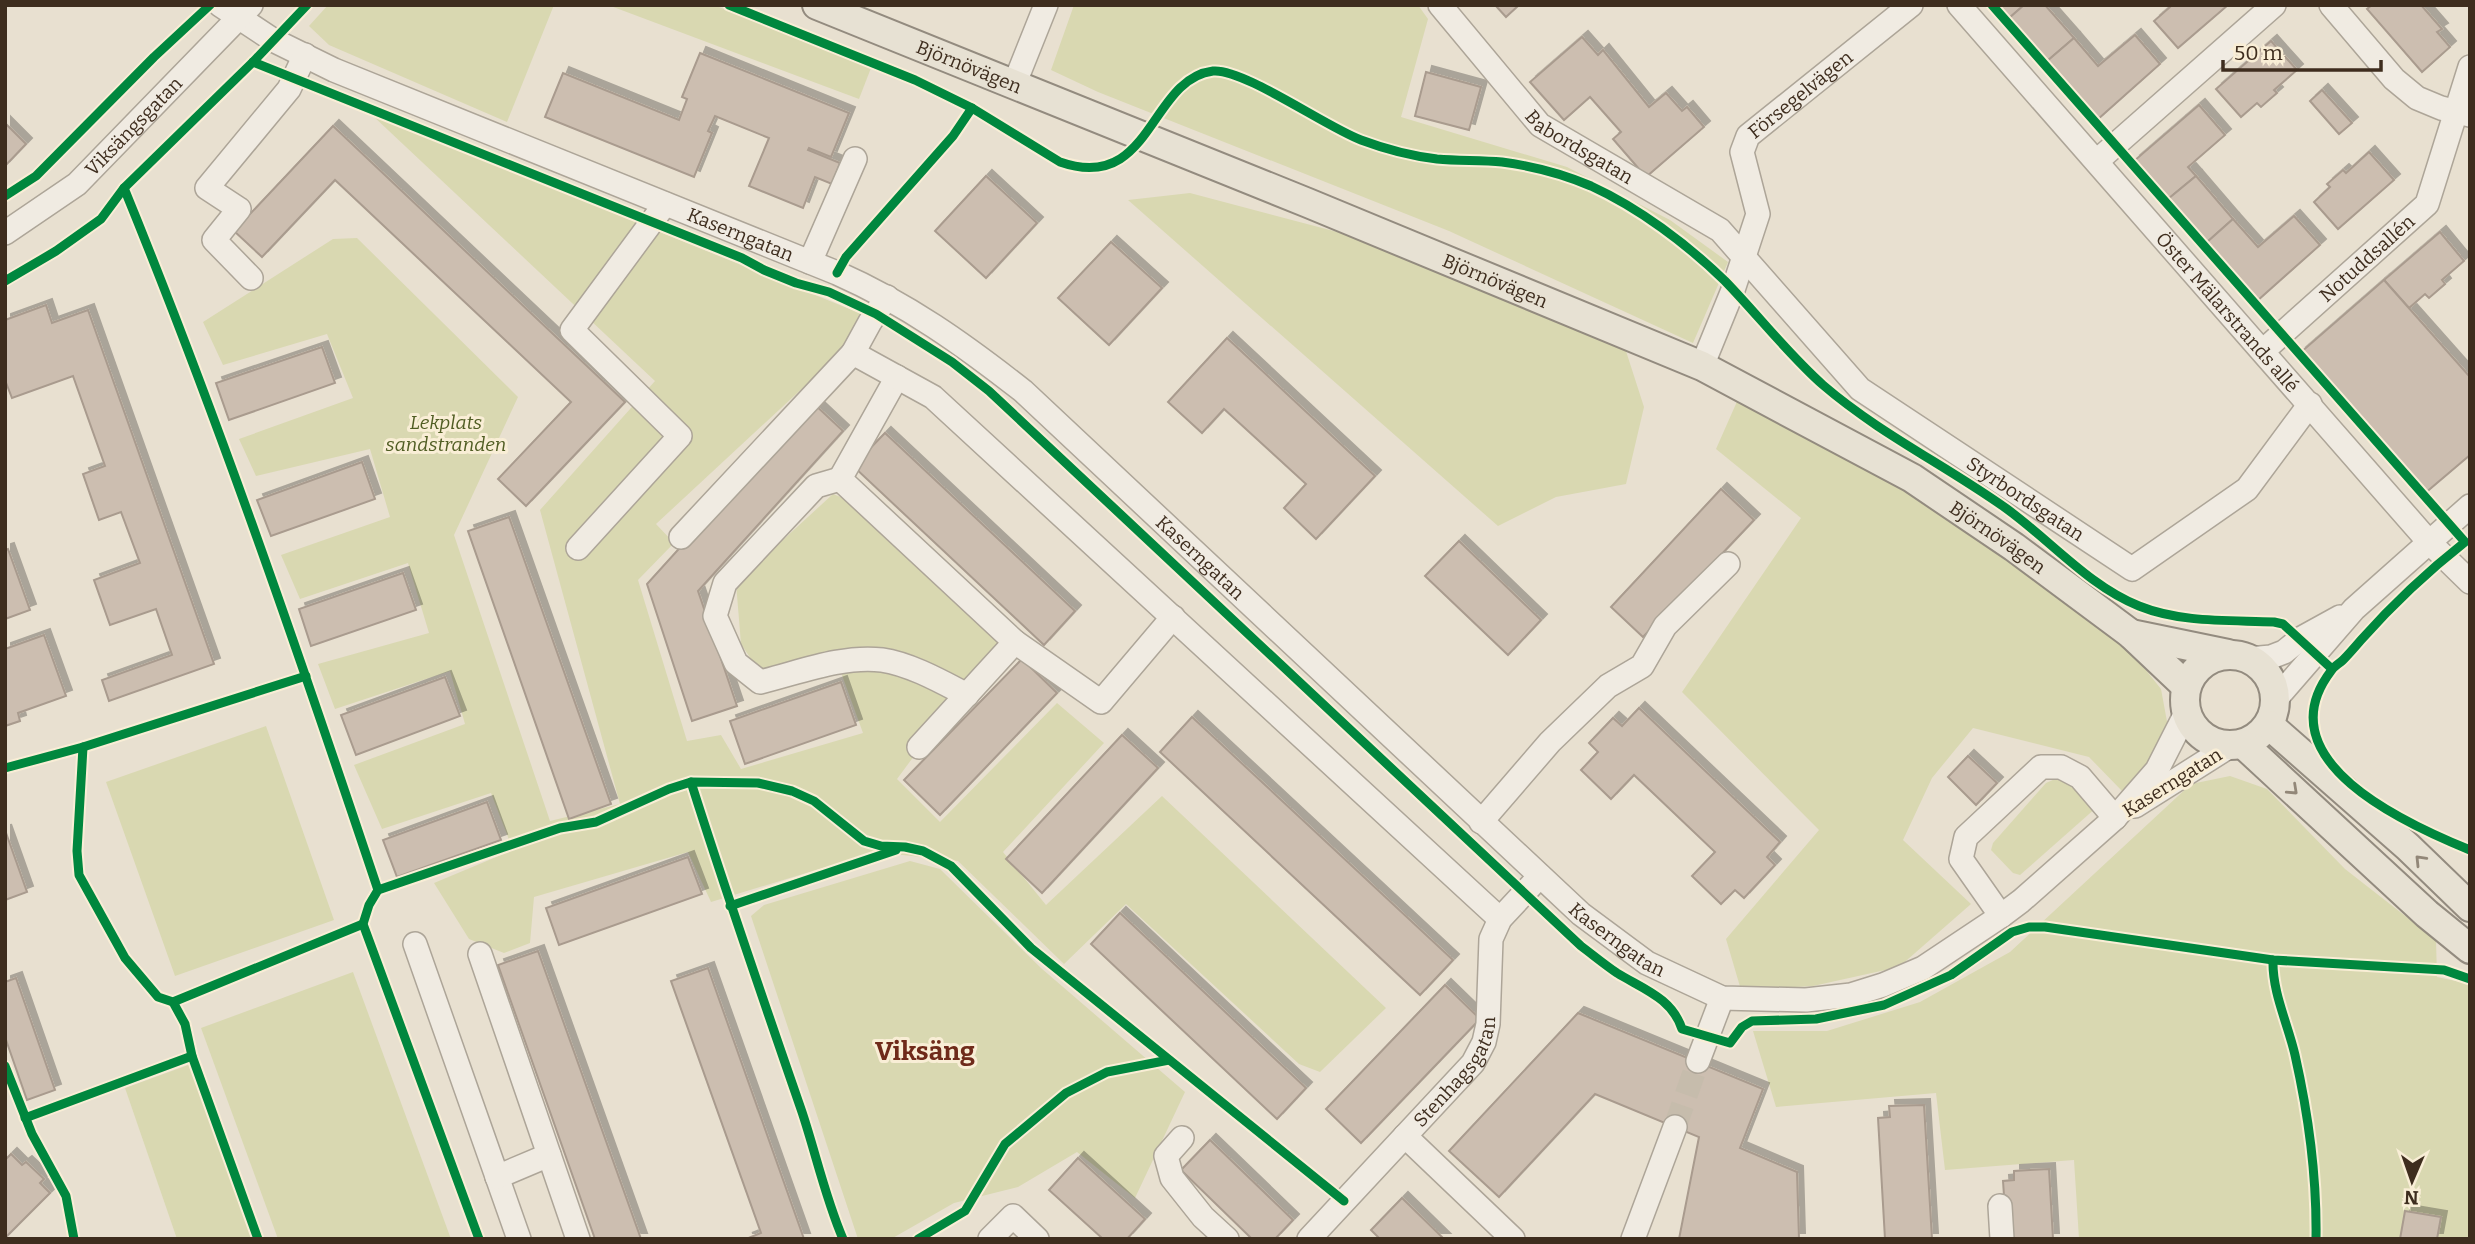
<svg xmlns="http://www.w3.org/2000/svg" width="2475" height="1244" viewBox="0 0 2475 1244" font-family="Bitter,serif">
<style>
.green{fill:#d9d8b1}
.building{fill:#ccbeb0;stroke:#a99b8e;stroke-width:2;filter:url(#shadow)}
.lines{fill:none;stroke-linecap:round;stroke-linejoin:round}
.minor-tunnel{stroke:#c6bcac;stroke-width:23;stroke-dasharray:23 11;stroke-linecap:butt}
.minor-casing{stroke:#ada598;stroke-width:26}
.major-casing{stroke:#938b7f;stroke-width:32}
.minor{stroke:#f0ebe2;stroke-width:23}
.major{stroke:#e7e1d3;stroke-width:28}
.cycleway-casing{stroke:#f9eed6;stroke-width:13}
.cycleway{stroke:#00873e;stroke-width:9}
.oneway{stroke:#928778}
.labels{text-anchor:middle;stroke-width:6;stroke-linejoin:round;paint-order:stroke}
.street-label{font-size:19px;fill:#3e2d1e;stroke:#f9eed6}
.park-label{font-size:19px;font-style:italic;fill:#505d23;stroke:#f9eed6}
.district-label{font-size:26px;font-weight:bold;fill:#6f2a1a;stroke:#f9eed6}
</style>
<defs>
<filter id="shadow"><feDropShadow dx="6" dy="-6" stdDeviation="0" flood-color="#0004"/></filter>
</defs>
<rect width="100%" height="100%" fill="#e8e0d0"/>
<g class="green">
<polygon points="328,5 554,5 507,122 329,45 309,26"/>
<polygon points="608,5 714,5 871,68 859,99"/>
<polygon points="1074,5 1418,5 1428,19 1401,117 1567,167 1670,220 1728,262 1693,343 1449,231 1098,92 1051,70"/>
<polygon points="372,115 862,314 849,345 656,524 674,543 638,580 687,741 721,735 741,769 863,733 834,653 761,674 741,644 736,583 833,494 848,500 1000,640 897,779 940,822 1057,703 1104,743 1003,852 1046,905 1162,796 1386,1008 1320,1072 1299,1064 1126,904 1064,964 958,861 875,852 711,902 688,852 534,897 530,943 504,953 469,939 434,883 513,850 491,793 382,829 354,765 465,724 450,671 335,709 318,664 429,633 408,563 300,599 281,555 390,517 370,449 256,476 239,439 353,398 327,334 223,365 203,322 333,239 357,238 518,397 454,535 550,821 620,804 540,510 655,381"/>
<polygon points="1190,193 1364,239 1625,348 1644,407 1626,484 1556,497 1498,526 1128,200"/>
<polygon points="1739,397 1802,429 2020,561 2137,659 2161,689 2168,727 2159,749 2122,791 2089,757 1973,728 1932,778 1903,840 1971,904 1899,967 1813,986 1741,990 1726,939 1819,830 1682,692 1801,518 1716,449"/>
<polygon points="266,726 334,920 175,976 106,782"/>
<polygon points="2064,775 2097,807 2020,875 2013,873 1991,850 1993,843 2046,783"/>
<polygon points="2230,776 2267,789 2345,869 2436,940 2437,977 2470,984 2470,1239 2079,1239 2074,1160 1945,1170 1936,1093 1776,1107 1753,1031 1827,1031 1920,1002 2010,952 2191,784"/>
<polygon points="910,861 940,869 1041,968 1185,1092 1135,1198 1077,1152 1018,1187 954,1203 891,1239 858,1239 751,916 764,905"/>
<polygon points="353,972 451,1239 278,1239 201,1028"/>
<polygon points="191,1064 253,1239 177,1239 125,1088"/>
</g>
<g class="building">
<polygon points="1495,5 1519,5 1506,17"/>
<polygon points="1996,5 2024,5 2008,19"/>
<polygon points="2024,5 2045,5 2074,38 2046,62 2008,19"/>
<polygon points="2169,5 2228,5 2178,48 2154,21 2170,7"/>
<polygon points="2372,5 2421,5 2442,29 2437,32 2450,47 2422,72 2367,9"/>
<polygon points="2135,35 2160,64 2097,120 2046,62 2074,38 2098,66"/>
<polygon points="1582,37 1598,55 1603,50 1649,107 1666,93 1682,111 1687,107 1704,127 1646,177 1613,139 1621,132 1590,97 1564,120 1530,82"/>
<polygon points="2271,41 2297,70 2274,90 2277,93 2261,107 2257,103 2241,117 2216,89"/>
<polygon points="700,53 849,113 831,157 809,148 808,150 840,163 832,184 815,177 803,208 749,186 769,138 715,116 708,131 712,133 694,177 545,117 563,73 679,120 687,99 682,97"/>
<polygon points="1426,72 1481,87 1469,130 1415,116"/>
<polygon points="2322,90 2352,123 2339,134 2310,101"/>
<polygon points="2199,105 2225,135 2188,167 2196,176 2168,199 2134,161"/>
<polygon points="5,123 26,144 5,166"/>
<polygon points="333,126 625,402 526,506 498,479 571,402 335,180 262,257 234,231"/>
<polygon points="2369,152 2394,180 2338,229 2314,202 2330,187 2327,184 2343,170 2346,173"/>
<polygon points="986,176 1037,223 986,278 935,231"/>
<polygon points="2196,176 2233,219 2206,243 2168,199"/>
<polygon points="2294,216 2320,245 2257,301 2206,243 2233,219 2258,247"/>
<polygon points="2440,232 2464,261 2442,280 2445,284 2429,298 2425,294 2409,308 2384,280"/>
<polygon points="1111,242 1162,288 1109,345 1058,298"/>
<polygon points="2384,280 2470,377 2470,455 2424,494 2300,353"/>
<polygon points="46,305 52,323 88,310 214,664 109,701 102,680 172,655 156,609 110,625 94,580 140,563 121,512 99,520 83,474 105,466 73,376 12,398 5,380 5,320"/>
<polygon points="1227,338 1375,476 1316,539 1284,508 1306,484 1224,409 1202,433 1168,402"/>
<polygon points="322,347 335,383 229,420 216,383"/>
<polygon points="812,402 843,431 698,591 737,706 692,721 647,584"/>
<polygon points="885,433 1075,611 1044,645 853,466"/>
<polygon points="362,462 375,499 271,536 257,500"/>
<polygon points="1721,489 1754,520 1643,637 1611,607"/>
<polygon points="509,517 611,804 569,819 468,531"/>
<polygon points="1459,541 1541,620 1508,655 1425,576"/>
<polygon points="8,549 30,610 5,619 5,550"/>
<polygon points="403,573 416,610 311,646 299,609"/>
<polygon points="44,635 66,696 18,713 20,721 5,726 5,649"/>
<polygon points="1022,659 1057,693 940,815 904,780"/>
<polygon points="445,677 460,716 356,755 341,715"/>
<polygon points="841,682 856,725 745,764 730,721"/>
<polygon points="1639,708 1780,842 1767,857 1775,865 1744,898 1735,890 1721,904 1692,876 1715,852 1634,775 1611,799 1581,770 1598,752 1589,743 1613,718 1622,726"/>
<polygon points="1192,717 1453,960 1420,995 1160,752"/>
<polygon points="1122,735 1158,768 1042,893 1006,859"/>
<polygon points="1968,756 1997,783 1976,805 1948,777"/>
<polygon points="487,802 501,840 397,877 383,840"/>
<polygon points="5,830 27,892 5,900"/>
<polygon points="688,857 702,894 559,945 546,908"/>
<polygon points="1120,913 1306,1088 1277,1119 1091,944"/>
<polygon points="538,951 641,1239 595,1239 498,965"/>
<polygon points="708,968 804,1239 746,1239 761,1233 671,981"/>
<polygon points="16,978 55,1090 27,1100 5,1037 5,982"/>
<polygon points="1445,985 1480,1019 1361,1143 1326,1109"/>
<polygon points="1578,1013 1763,1089 1740,1148 1797,1172 1799,1239 1679,1239 1699,1137 1595,1094 1499,1197 1449,1151"/>
<polygon points="1924,1105 1932,1239 1885,1239 1878,1118 1890,1117 1889,1106"/>
<polygon points="1210,1140 1293,1220 1275,1239 1252,1239 1181,1170"/>
<polygon points="11,1154 22,1165 26,1162 44,1179 40,1183 50,1193 5,1238 5,1160"/>
<polygon points="1078,1158 1145,1219 1127,1239 1103,1239 1049,1190"/>
<polygon points="2049,1169 2053,1239 2007,1239 2003,1181 2014,1180 2014,1171"/>
<polygon points="1402,1198 1444,1239 1380,1239 1371,1230"/>
<polygon points="2405,1211 2441,1217 2437,1239 2400,1239"/>
</g>
<g class="lines">
<polyline class="minor-tunnel" points="1675,1127 1698,1061"/>
<g class="minor-casing">
<g id="minor">
<path id="s1" d="M220,5L273,40L334,70L837,273C907,304 963,344 1023,391L1581,914L1647,963L1722,998L1806,1000L1851,995L1883,985L1923,968L2001,916L2021,901L2115,818L2157,770L2186,713"/>
<path id="s2" d="M1440,5L1540,125L1720,230L1860,389L2132,569L2247,489L2310,404"/>
<path id="s3" d="M1959,5L2429,542L2470,582"/>
<polyline points="2331,5 2394,79 2417,98 2441,108 2470,115"/>
<polyline points="1014,85 1046,5"/>
<polyline points="2097,161 2274,5"/>
<path id="s4" d="M5,233L77,184L251,5"/>
<polyline points="810,262 855,159"/>
<polyline points="251,278 214,240 239,209 207,188 289,89 305,55"/>
<path id="s5" d="M2264,350L2427,204L2470,67"/>
<polyline points="853,353 870,322 887,297"/>
<path id="s6" d="M1702,366L1733,290L1758,214L1742,152L1748,136L1911,5"/>
<polyline points="897,377 840,479 1015,642"/>
<path d="M840,479L816,486L725,583L715,616L736,663L760,682C798,673 842,655 882,660C910,664 942,682 967,695"/>
<polyline points="681,537 853,353 933,397 1500,919"/>
<polyline points="578,548 680,436 572,330 665,204"/>
<polyline points="2248,659 2271,657 2284,652 2300,639 2340,617"/>
<polyline points="2275,700 2354,609 2470,506"/>
<polyline points="919,747 1015,642 1101,702 1173,617"/>
<polyline points="2135,806 2230,746"/>
<polyline points="1481,822 1550,742 1608,686 1642,666 1665,626 1728,564"/>
<polyline points="2001,916 1961,859 1966,837 2041,767 2061,767 2080,777 2115,818"/>
<polyline points="415,944 519,1239"/>
<polyline points="480,954 578,1239"/>
<polyline points="1698,1061 1722,998"/>
<polyline points="1405,1136 1513,1239"/>
<polyline points="1182,1138 1166,1156 1172,1178 1203,1217 1227,1239"/>
<polyline points="497,1177 549,1155"/>
<polyline points="2000,1206 2002,1239"/>
<polyline points="990,1239 1013,1216 1037,1239"/>
<path id="s7" d="M1309,1239L1473,1063L1484,1042L1488,1024L1491,939L1500,919L1540,876"/>
<polyline points="1633,1239 1675,1127"/>
</g>
</g>
<g class="major-casing">
<g id="major">
<path id="s8" d="M817,5L1308,203L1702,366L1912,478L2014,547L2131,634L2186,686"/>
<polyline points="2131,634 2228,654"/>
<circle cx="2230" cy="700" r="45"/>
<polyline points="2269,725 2408,847 2470,907"/>
<polyline points="2243,744 2427,914 2470,949"/>
</g>
</g>
<use href="#minor" class="minor"/>
<use href="#major" class="major"/>
<g class="cycleway-casing">
<g id="cycleway">
<path d="M729,5L915,80L972,108L1060,162C1152,194 1149,79 1213,71C1243,68 1326,127 1361,140C1385,149 1412,156 1437,159C1459,161 1480,160 1502,162C1532,166 1563,174 1591,186C1639,208 1687,244 1725,281C1758,315 1788,354 1823,385C1880,434 1947,466 2007,509C2051,541 2089,586 2139,606C2181,623 2230,620 2274,622L2283,624L2332,669"/>
<path d="M1992,5L2465,542C2427,572 2393,604 2361,640C2355,647 2349,654 2343,660C2339,664 2334,666 2331,671C2263,760 2406,824 2470,850"/>
<path d="M253,62L742,258L764,270L796,283L829,292L876,314L952,362L989,391L1581,946C1593,955 1605,965 1617,973C1643,989 1672,998 1682,1029L1730,1043L1742,1027L1752,1021L1816,1019L1884,1005L1951,975L2012,932L2029,927H2045L2273,960L2444,970L2470,979"/>
<path d="M124,188C218,418 299,654 378,890"/>
<polyline points="5,196 36,176 154,57 210,5"/>
<polyline points="837,273 846,257 953,136 972,108"/>
<polyline points="5,281 56,251 101,219 124,188 253,62 307,5"/>
<polyline points="83,747 77,851 79,875 125,958 158,997 173,1002 363,924"/>
<polyline points="5,768 83,747 306,676"/>
<path d="M691,782C726,893 764,1002 802,1112C816,1154 825,1197 843,1239"/>
<polyline points="730,906 896,850"/>
<path d="M2273,960C2272,992 2288,1024 2295,1055C2309,1117 2317,1176 2316,1239"/>
<polyline points="173,1002 185,1024 192,1056 258,1239"/>
<polyline points="5,1066 32,1134 66,1196 74,1239"/>
<polyline points="25,1118 192,1056"/>
<polyline points="479,1239 363,924 369,905 378,890 560,828 596,822 669,789 691,782 758,783 792,791 814,801 864,841 881,846 905,847 923,851 951,866 1031,948 1344,1201"/>
<polyline points="918,1239 965,1211 1005,1144 1066,1093 1107,1072 1169,1060"/>
</g>
</g>
<use href="#cycleway" class="cycleway"/>
</g>
<defs><path id="oneway-chevron" d="M-2-3.5L2.5 0L-2 3.5" fill="none" stroke-width="1.6" stroke-linecap="round" stroke-linejoin="round" transform="scale(1.75)"/></defs>
<g class="oneway">
<use href="#oneway-chevron" transform="translate(2293 790) rotate(43)"/>
<use href="#oneway-chevron" transform="translate(2420 860) rotate(-134)"/>
</g>
<g class="labels">
<g class="street-label">
<text dy="7" stroke="none"><textPath href="#s8" startOffset="164">Björnövägen</textPath></text>
<text dy="7" stroke="none"><textPath href="#s6" startOffset="310">Försegelvägen</textPath></text>
<text dy="7" stroke="none"><textPath href="#s4" startOffset="168">Viksängsgatan</textPath></text>
<text dy="7" stroke="none"><textPath href="#s2" startOffset="201">Babordsgatan</textPath></text>
<text dy="7" stroke="none"><textPath href="#s1" startOffset="570">Kaserngatan</textPath></text>
<text dy="7" stroke="none"><textPath href="#s5" startOffset="138">Notuddsallén</textPath></text>
<text dy="7" stroke="none"><textPath href="#s8" startOffset="732">Björnövägen</textPath></text>
<text dy="7" stroke="none"><textPath href="#s3" startOffset="408">Öster Mälarstrands allé</textPath></text>
<text dy="7" stroke="none"><textPath href="#s2" startOffset="775">Styrbordsgatan</textPath></text>
<text dy="7" stroke="none"><textPath href="#s8" startOffset="1298">Björnövägen</textPath></text>
<text dy="7" stroke="none"><textPath href="#s1" startOffset="1138">Kaserngatan</textPath></text>
<text transform="translate(2172 782) rotate(-32)" y="7">Kaserngatan</text>
<text dy="7" stroke="none"><textPath href="#s1" startOffset="1704">Kaserngatan</textPath></text>
<text dy="7" stroke="none"><textPath href="#s7" startOffset="224">Stenhagsgatan</textPath></text>
</g>
<g class="park-label">
<text x="446" y="429">Lekplats<tspan x="446" dy="22">sandstranden</tspan></text>
</g>
<g class="district-label">
<text x="925" y="1060">Viksäng</text>
</g>
</g>
<rect width="2475" height="1244" fill="none" stroke="#3e2d1e" stroke-width="14"/>
<g transform="translate(2412 1181) rotate(182)" stroke="#f9eed6" stroke-width="5" paint-order="stroke">
<path d="M0-5L12 26L0 18L-12 26Z" fill="#3e2d1e"/>
<text y="-10" font-size="19" font-weight="bold" text-anchor="middle" fill="#3e2d1e">N</text>
</g>
<path d="M2223 60v10h158v-10" fill="none" stroke="#3e2d1e" stroke-width="3.5"/>
<text x="2234" y="60" font-size="21" fill="#3e2d1e" stroke="#f9eed6" stroke-width="5" paint-order="stroke">50 m</text>
</svg>
